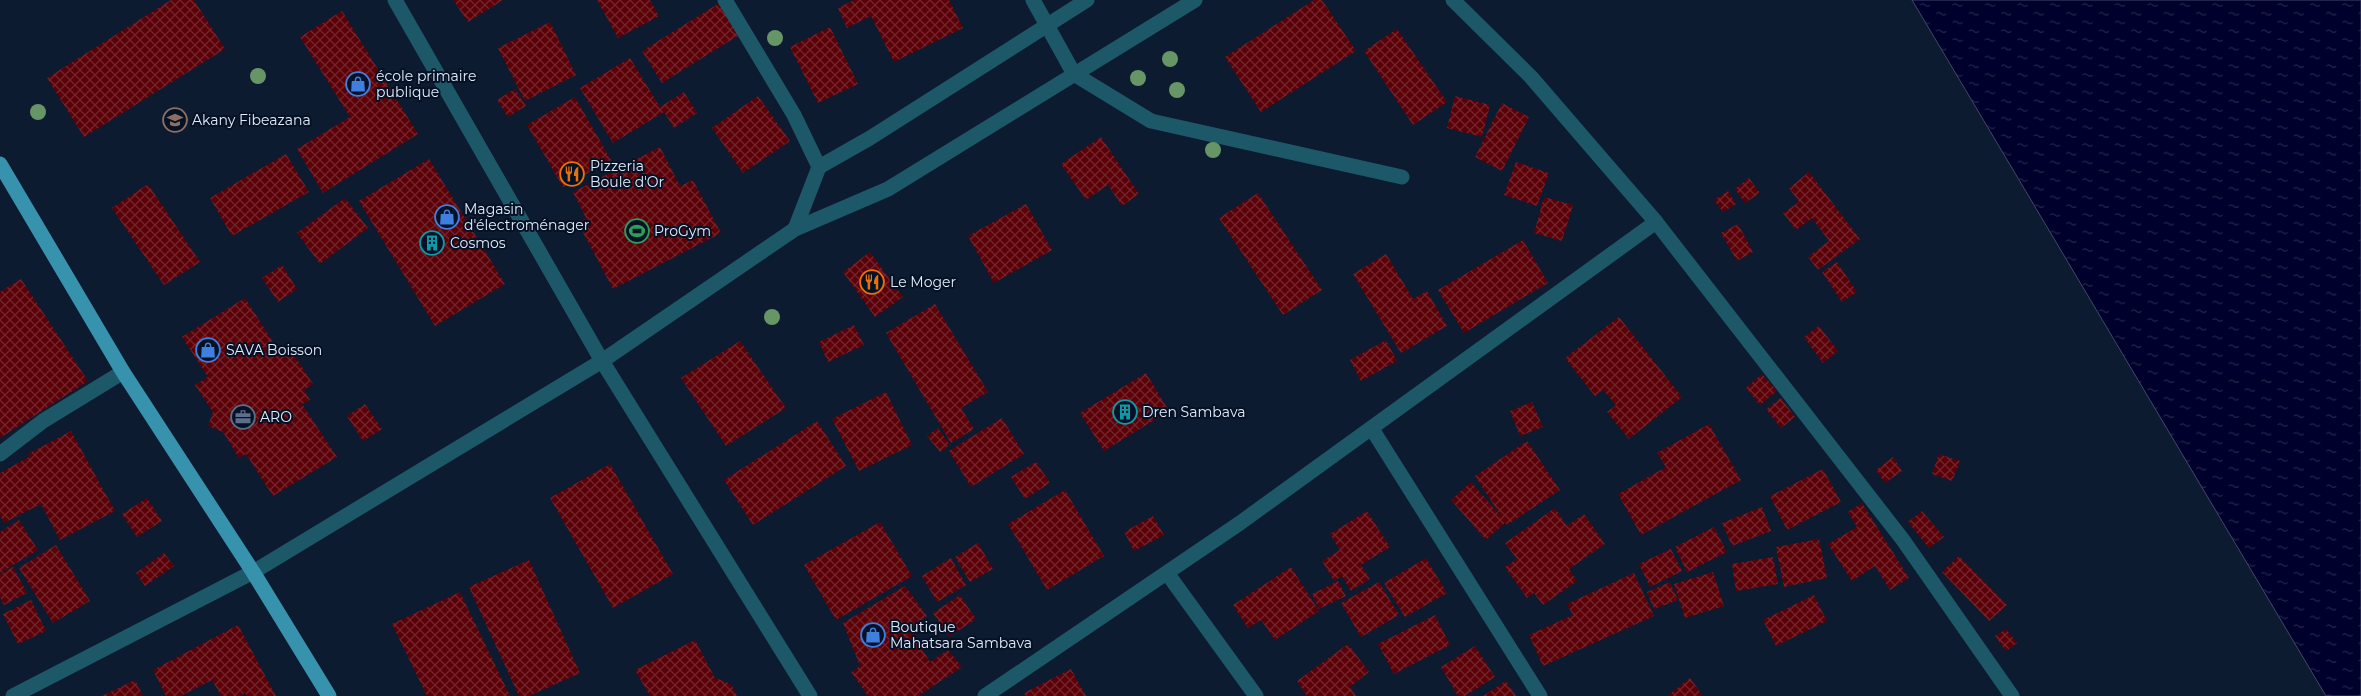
<svg xmlns="http://www.w3.org/2000/svg" width="2361" height="696" viewBox="0 0 2361 696" font-family="Montserrat,sans-serif">
<style>
.water{fill:url(#water-ripples);stroke:#44466a}
.building{fill:url(#building-cross-hatch)}
.lines{fill:none;stroke-linecap:round;stroke-linejoin:round}
.minor{stroke:#1d5869;stroke-width:15}
.major{stroke:#3792ad;stroke-width:15}
.tree{fill:#679666}
.labels{text-anchor:middle;stroke-width:4;stroke-linejoin:round;paint-order:stroke}
.poi-label{font-size:14px;fill:#e1ebfa;stroke:#051125;text-anchor:start}
</style>
<defs>
<pattern id="water-ripples" width="26" height="14" patternUnits="userSpaceOnUse" patternTransform="scale(1.25)"><rect width="26" height="14" fill="#00002d"/><path d="M2 4q2-2 4 0t4 0M15 11q2-2 4 0t4 0" fill="none" stroke="#25254c"/></pattern>
<pattern id="building-cross-hatch" width="8" height="8" patternUnits="userSpaceOnUse" patternTransform="scale(1.25)"><rect width="8" height="8" fill="#5c0008"/><path d="M0 0l8 8M0 8l8-8" fill="none" stroke="#73252d"/></pattern>
</defs>
<rect width="100%" height="100%" fill="#0c1b30"/>
<polygon class="water" points="1912,0 2361,0 2361,696 2326,696"/>
<g class="building">
<polygon points="171,0 194,0 225,49 84,137 47,78"/>
<polygon points="453,0 503,0 468,22"/>
<polygon points="597,0 650,0 659,16 618,38"/>
<polygon points="854,0 949,0 963,28 894,62 871,16 847,28 838,8"/>
<polygon points="1314,0 1322,0 1356,51 1261,112 1225,57"/>
<polygon points="721,2 741,34 662,83 642,51"/>
<polygon points="342,11 418,134 323,193 297,149 350,117 300,37"/>
<polygon points="550,22 576,75 525,101 498,48"/>
<polygon points="830,27 858,84 818,103 790,47"/>
<polygon points="1397,29 1447,102 1413,125 1364,51"/>
<polygon points="630,58 660,107 684,92 697,113 674,128 664,112 613,143 580,88"/>
<polygon points="515,89 526,106 508,117 497,100"/>
<polygon points="758,96 790,141 743,173 712,128"/>
<polygon points="1455,96 1490,105 1482,137 1447,128"/>
<polygon points="575,97 611,160 563,187 527,125"/>
<polygon points="1502,103 1529,117 1502,171 1475,157"/>
<polygon points="1101,137 1139,194 1122,206 1108,185 1086,200 1061,164"/>
<polygon points="660,147 680,186 693,180 721,233 613,289 578,223 586,218 573,192"/>
<polygon points="286,154 309,192 232,236 210,198"/>
<polygon points="429,159 505,284 435,326 359,201"/>
<polygon points="1516,162 1549,173 1537,206 1504,195"/>
<polygon points="1809,172 1860,239 1818,270 1808,257 1829,241 1812,218 1796,230 1783,213 1799,202 1789,188"/>
<polygon points="1749,178 1760,193 1745,203 1735,189"/>
<polygon points="148,184 200,262 164,285 112,208"/>
<polygon points="1728,191 1736,204 1723,212 1714,200"/>
<polygon points="1258,193 1322,290 1283,315 1219,218"/>
<polygon points="1544,197 1573,205 1562,241 1534,233"/>
<polygon points="345,198 368,228 320,264 297,233"/>
<polygon points="1026,204 1052,250 994,283 968,236"/>
<polygon points="1738,224 1753,252 1737,261 1721,233"/>
<polygon points="1523,240 1548,283 1464,333 1438,290"/>
<polygon points="870,252 903,297 875,317 843,272"/>
<polygon points="1386,254 1413,299 1427,291 1447,326 1401,353 1353,274"/>
<polygon points="1837,262 1857,292 1842,302 1822,272"/>
<polygon points="282,265 297,289 278,302 262,278"/>
<polygon points="21,279 88,381 0,438 0,292"/>
<polygon points="245,298 282,356 291,350 313,384 304,390 310,400 302,404 337,457 273,496 246,454 239,458 223,432 208,426 213,412 195,385 208,377 182,337"/>
<polygon points="935,304 988,392 961,408 974,429 951,443 886,333"/>
<polygon points="1619,317 1682,397 1629,439 1607,412 1616,405 1603,390 1595,396 1565,358"/>
<polygon points="854,325 864,345 828,362 819,342"/>
<polygon points="1819,326 1838,351 1823,363 1804,337"/>
<polygon points="1386,340 1397,361 1361,381 1350,360"/>
<polygon points="740,341 786,408 726,446 681,378"/>
<polygon points="1146,373 1169,411 1104,451 1080,413"/>
<polygon points="1762,374 1777,391 1760,405 1746,388"/>
<polygon points="886,392 912,445 859,471 832,419"/>
<polygon points="1781,398 1795,417 1781,428 1766,409"/>
<polygon points="1532,402 1543,427 1520,436 1510,411"/>
<polygon points="365,404 382,429 363,441 347,416"/>
<polygon points="1002,418 1024,454 971,487 949,451"/>
<polygon points="817,421 846,466 753,525 724,480"/>
<polygon points="1709,424 1741,480 1641,535 1618,494 1666,467 1657,453"/>
<polygon points="938,428 950,445 940,452 927,436"/>
<polygon points="71,431 115,511 60,540 41,504 4,523 0,515 0,473 29,457 28,454"/>
<polygon points="1527,441 1560,490 1507,525 1475,476"/>
<polygon points="1939,454 1960,461 1952,481 1932,474"/>
<polygon points="1893,457 1902,471 1885,483 1876,470"/>
<polygon points="1036,462 1050,483 1025,499 1011,477"/>
<polygon points="610,464 673,574 613,608 550,498"/>
<polygon points="1823,469 1841,502 1787,530 1770,496"/>
<polygon points="1471,482 1506,522 1486,540 1451,500"/>
<polygon points="1065,490 1104,556 1047,590 1008,524"/>
<polygon points="147,498 162,521 137,537 122,514"/>
<polygon points="1862,503 1909,578 1890,590 1875,566 1852,581 1828,544 1857,527 1848,512"/>
<polygon points="1762,507 1771,531 1732,546 1722,523"/>
<polygon points="1555,508 1567,526 1584,514 1605,544 1569,569 1577,581 1543,605 1534,593 1527,598 1505,567 1517,559 1505,543"/>
<polygon points="1367,511 1390,547 1361,565 1370,579 1351,591 1342,576 1334,581 1322,561 1340,550 1330,534"/>
<polygon points="1922,511 1944,537 1929,548 1908,522"/>
<polygon points="1153,516 1164,535 1134,551 1124,532"/>
<polygon points="19,520 38,550 0,573 0,532"/>
<polygon points="880,522 912,576 836,620 804,565"/>
<polygon points="1714,527 1727,552 1687,572 1675,547"/>
<polygon points="1819,539 1827,578 1784,587 1776,547"/>
<polygon points="978,543 993,569 970,582 955,557"/>
<polygon points="56,545 90,601 53,623 19,568"/>
<polygon points="1671,549 1682,571 1650,587 1639,564"/>
<polygon points="164,553 174,566 145,586 136,573"/>
<polygon points="1959,556 2007,605 1989,621 1942,572"/>
<polygon points="1773,557 1778,584 1736,591 1732,564"/>
<polygon points="951,558 966,585 937,602 922,576"/>
<polygon points="1426,558 1447,593 1405,617 1384,583"/>
<polygon points="529,560 580,673 529,696 519,696 469,587"/>
<polygon points="13,567 27,593 4,605 0,597 0,574"/>
<polygon points="1291,567 1319,611 1275,640 1261,620 1248,628 1233,605"/>
<polygon points="1713,572 1724,606 1685,618 1674,584"/>
<polygon points="1634,573 1654,616 1543,666 1529,635 1573,615 1567,604"/>
<polygon points="1338,581 1346,596 1319,609 1312,594"/>
<polygon points="1379,582 1399,615 1361,637 1341,603"/>
<polygon points="1670,582 1678,600 1654,609 1647,592"/>
<polygon points="905,586 927,616 910,629 930,662 948,650 962,667 918,696 868,696 851,672 860,666 843,623"/>
<polygon points="460,592 510,696 427,696 392,624"/>
<polygon points="960,595 976,619 949,637 933,613"/>
<polygon points="1814,595 1827,621 1776,646 1763,620"/>
<polygon points="31,600 46,631 18,644 3,614"/>
<polygon points="1435,615 1450,645 1394,674 1378,644"/>
<polygon points="238,625 276,696 247,696 245,693 239,696 221,696 212,680 181,696 166,696 153,670"/>
<polygon points="2006,629 2017,643 2006,651 1995,636"/>
<polygon points="695,640 715,678 731,684 737,696 650,696 635,670"/>
<polygon points="1348,644 1369,672 1350,687 1356,696 1307,696 1297,681"/>
<polygon points="1475,646 1495,677 1465,696 1458,696 1441,667"/>
<polygon points="1071,669 1086,696 1026,696 1024,693"/>
<polygon points="1690,678 1703,696 1667,696"/>
<polygon points="135,680 143,696 102,696"/>
<polygon points="1506,681 1516,696 1483,696"/>
</g>
<g class="lines">
<g class="minor">
<polyline points="395,0 602,361 810,696"/>
<polyline points="725,0 794,115 819,167 795,229"/>
<polyline points="1033,0 1074,74 1151,121 1402,177"/>
<polyline points="1453,0 1531,77 1656,222 1903,540 2012,696"/>
<polyline points="819,167 870,138 1087,0"/>
<polyline points="1372,429 1540,696"/>
<polyline points="0,454 43,421 123,372"/>
<polyline points="1167,573 1256,696"/>
<polyline points="13,696 253,572 602,361 795,229 888,189 1195,0"/>
<polyline points="985,696 1240,523 1656,222"/>
</g>
<polyline class="major" points="0,164 123,372 253,572 329,696"/>
</g>
<g class="tree">
<circle cx="775" cy="38" r="8"/>
<circle cx="1170" cy="59" r="8"/>
<circle cx="258" cy="76" r="8"/>
<circle cx="1138" cy="78" r="8"/>
<circle cx="1177" cy="90" r="8"/>
<circle cx="38" cy="112" r="8"/>
<circle cx="1213" cy="150" r="8"/>
<circle cx="772" cy="317" r="8"/>
</g>
<defs>
<g id="shop-ring" transform="scale(1.25)"><circle r="9.5" fill="#051125" stroke="#3f7fe0" stroke-width="1.5"/><path d="M-5-2.5h2.3a2.7 3.5 0 0 1 5.4 0H5L5.5 6h-11ZM-1.5-2.5h3a1.5 2.3 0 0 0-3 0Z" fill="#3f7fe0"/></g>
<g id="school-ring" transform="scale(1.25)"><circle r="9.5" fill="#051125" stroke="#8d6e63" stroke-width="1.5"/><path d="M0-5L7-2L0 1L-7-2ZM-4 1L0 2.5L4 1V4Q0 6-4 4Z" fill="#8d6e63"/></g>
<g id="restaurant-ring" transform="scale(1.25)"><circle r="9.5" fill="#051125" stroke="#e8710a" stroke-width="1.5"/><path d="M-5-6h1v4h1v-4h1v4h1v-4h1v5L-1.5 .5V6h-2V.5L-5-1ZM5-6V6H3V1.5H1.5Q1.5-4 5-6Z" fill="#e8710a"/></g>
<g id="stadium-ring" transform="scale(1.25)"><circle r="9.5" fill="#051125" stroke="#2e9e5b" stroke-width="1.5"/><path d="M0-5a6.5 5 0 1 0 0 10a6.5 5 0 1 0 0-10ZM-3.5-1.8h7v3.6h-7Z" fill="#2e9e5b"/></g>
<g id="building-ring" transform="scale(1.25)"><circle r="9.5" fill="#051125" stroke="#0f9aa8" stroke-width="1.5"/><path d="M-4-6H4V6H1V3H-1V6H-4ZM-2.5-4.3h1.7v1.8h-1.7ZM.8-4.3h1.7v1.8H.8ZM-2.5-1h1.7V.8h-1.7ZM.8-1h1.7V.8H.8Z" fill="#0f9aa8"/></g>
<g id="office-ring" transform="scale(1.25)"><circle r="9.5" fill="#051125" stroke="#5c6f8a" stroke-width="1.5"/><path d="M-6-3h4V-5.5h4V-3h4V5H-6ZM-1-4.5V-3h2v-1.5ZM-6 0V1H6V0Z" fill="#5c6f8a"/></g>
</defs>
<g fill-rule="evenodd">
<use href="#shop-ring" x="358" y="84"/>
<use href="#school-ring" x="175" y="120"/>
<use href="#restaurant-ring" x="572" y="174"/>
<use href="#shop-ring" x="447" y="217"/>
<use href="#stadium-ring" x="637" y="231"/>
<use href="#building-ring" x="432" y="243"/>
<use href="#restaurant-ring" x="872" y="282"/>
<use href="#shop-ring" x="208" y="350"/>
<use href="#building-ring" x="1125" y="412"/>
<use href="#office-ring" x="243" y="417"/>
<use href="#shop-ring" x="873" y="635"/>
</g>
<g class="labels">
<g class="poi-label">
<text x="376" y="81">école primaire<tspan x="376" dy="16">publique</tspan></text>
<text x="192" y="125">Akany Fibeazana</text>
<text x="590" y="171">Pizzeria<tspan x="590" dy="16">Boule d'Or</tspan></text>
<text x="464" y="214">Magasin<tspan x="464" dy="16">d'électroménager</tspan></text>
<text x="654" y="236">ProGym</text>
<text x="450" y="248">Cosmos</text>
<text x="890" y="287">Le Moger</text>
<text x="226" y="355">SAVA Boisson</text>
<text x="1142" y="417">Dren Sambava</text>
<text x="260" y="422">ARO</text>
<text x="890" y="632">Boutique<tspan x="890" dy="16">Mahatsara Sambava</tspan></text>
</g>
</g>
</svg>
